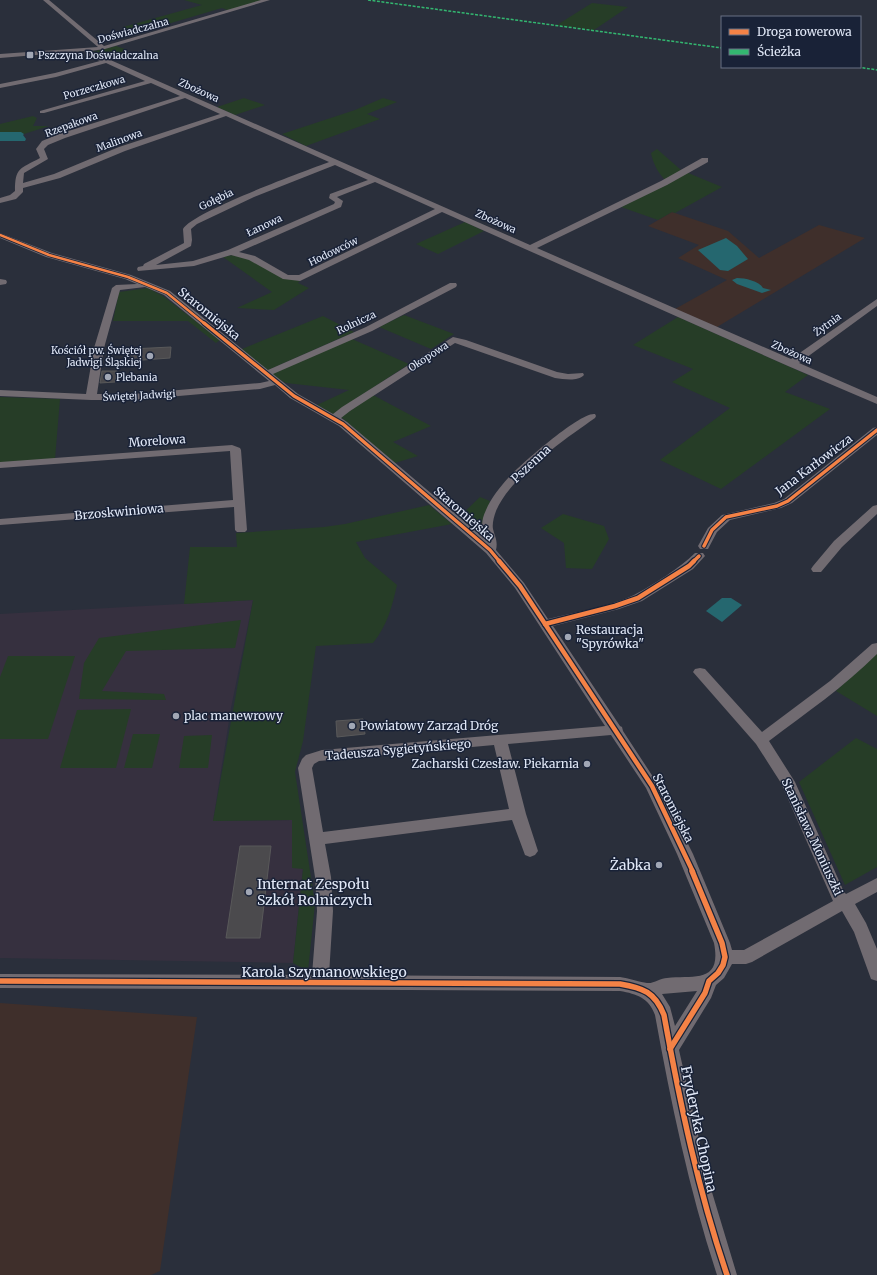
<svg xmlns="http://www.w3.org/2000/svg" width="877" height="1275" viewBox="0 0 877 1275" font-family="Merriweather,serif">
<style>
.industrial{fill:#3f2f2b}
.education{fill:#36303f}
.green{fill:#263d27}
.water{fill:#25676f}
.building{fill:#4b4a4d;stroke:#59595a}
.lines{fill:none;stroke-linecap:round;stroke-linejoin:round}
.minor{fill:#716b71;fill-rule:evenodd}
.quiet{stroke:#33b770;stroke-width:1.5;stroke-dasharray:3 1.5;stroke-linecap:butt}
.cycleway-far3-casing{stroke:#192237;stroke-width:4}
.cycleway-far2-casing{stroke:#192237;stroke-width:5.5}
.cycleway-far1-casing{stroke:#192237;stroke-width:7}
.cycleway-casing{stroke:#192237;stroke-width:8}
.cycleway-far3{stroke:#f48246;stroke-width:2.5}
.cycleway-far2{stroke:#f48246;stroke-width:3.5}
.cycleway-far1{stroke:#f48246;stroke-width:4.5}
.cycleway{stroke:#f48246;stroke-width:5.5}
.poi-dot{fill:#a1a7b5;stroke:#192237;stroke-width:1.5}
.labels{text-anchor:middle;stroke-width:3;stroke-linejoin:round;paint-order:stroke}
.far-street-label{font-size:10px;fill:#e1e8f7;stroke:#192237}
.far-poi-label{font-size:10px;fill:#e1e8f7;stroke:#192237;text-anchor:start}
.street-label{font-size:12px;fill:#e1e8f7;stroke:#192237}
.poi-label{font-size:12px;fill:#e1e8f7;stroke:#192237;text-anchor:start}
.near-poi-label{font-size:14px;fill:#e1e8f7;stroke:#192237;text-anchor:end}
.near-street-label{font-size:14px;fill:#e1e8f7;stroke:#192237}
</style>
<rect width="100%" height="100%" fill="#2a2f3b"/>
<g class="industrial">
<polygon points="672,212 728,231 759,258 819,225 865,238 717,327 675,309 727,280 678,258 699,245 648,226"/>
<polygon points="0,1003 197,1017 160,1271 151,1275 0,1275"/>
</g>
<polygon class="education" points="253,600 231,708 213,821 292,820 292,868 303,868 293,963 0,958 0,614"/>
<g class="green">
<polygon points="184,0 263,0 230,11 222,8 137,33 123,27 202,5"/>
<polygon points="592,3 628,7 594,30 557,25"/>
<polygon points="116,46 128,50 102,57 92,52"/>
<polygon points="244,98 265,105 235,115 217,107"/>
<polygon points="383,98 397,102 367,114 380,119 306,146 282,134 355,110"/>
<polygon points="33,116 37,118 33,126 49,126 24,134 17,132 0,132 0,124"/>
<path d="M657,149L681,170L722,187L675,213L672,212L658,220L621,207L669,183C660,177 653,164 651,153Z"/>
<polygon points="465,222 484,231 438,254 416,244"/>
<polygon points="233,255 249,259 286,278 300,281 298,283 309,288 274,310 237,308 272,292 223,257"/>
<polygon points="148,288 163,296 220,340 216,343 188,321 113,321 119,292"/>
<polygon points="404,315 454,334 431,349 379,327"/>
<polygon points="323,316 354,332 266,371 242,349"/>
<polygon points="678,317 808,375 785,392 830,409 721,489 660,460 730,408 672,382 693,369 633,345"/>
<polygon points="352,339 409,364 333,414 317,405 349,390 286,383 270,374"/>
<polygon points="373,395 431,426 393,442 418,456 395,463 341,417"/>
<polygon points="0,397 60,399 55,459 0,463"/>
<polygon points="480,497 490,501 484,522 470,528 458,518"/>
<path d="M429,505L452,524L356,542L365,558L397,585C392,607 387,626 373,643L316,646L303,741L295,772L315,904L308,971L293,963L303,869L292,868V820L213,821L253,600L184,604L190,547H237L236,533L324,527L345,524Z"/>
<polygon points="563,514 604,526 609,539 592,569 566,568 564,543 541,528"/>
<polygon points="241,620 235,648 126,651 102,691 164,694 166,700 79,699 84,663 99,638"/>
<polygon points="877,652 877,716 836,691"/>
<polygon points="8,656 75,656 48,739 0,739 0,677"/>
<polygon points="131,709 116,768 60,768 77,710"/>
<polygon points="133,734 160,734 152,768 124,768"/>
<polygon points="212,735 208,768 179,768 184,736"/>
<polygon points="856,738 877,749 877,867 845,885 799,782"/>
</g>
<g class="water">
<polygon points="0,132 21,132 24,134 23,135 26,139 25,141 0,141"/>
<polygon points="726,238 737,246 748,259 728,271 720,270 698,250"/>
<path d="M737,278C745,278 759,281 763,288L771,290L762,293L737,284L732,280Z"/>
<polygon points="722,598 731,598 742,605 722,622 706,611"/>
</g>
<g class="building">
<polygon points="171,347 170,358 129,361 131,349"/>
<polygon points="102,371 117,371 115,382 100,383"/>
<polygon points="363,719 365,734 337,737 336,721"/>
<polygon points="240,846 271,846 260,938 226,938"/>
</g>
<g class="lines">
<g class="minor">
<path d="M43,0H49L104,46L261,0H270L105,49L90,51L530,245L661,181L702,158H708V162L667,185L537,248L791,359L877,299V306L799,363L877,397V404L788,366L442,212L300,281L283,279L249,260L231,255L194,266L138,271L137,269L138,267L143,266L144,264L184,243L183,229C192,212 305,171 329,162L226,116L125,151L60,178L23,188V192L16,199L0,203V198L10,195L15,191C15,167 20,169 40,158L36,149L42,141L59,134L180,96L151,83L44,113H40V111L145,81L106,63L56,77L0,88V84L55,73L100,61L86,54L84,51L0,58V54L98,47ZM185,98L220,114L119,147L54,174L23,183L24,173L48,159L44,149L48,145L65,138ZM335,165L368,180L330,194L329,198L335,202L334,204L228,250L193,261L156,265L191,246L192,240L191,229L197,224L254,197ZM375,182L435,209L299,275H288L255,256L239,252L341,207L343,201L337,197Z"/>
<path d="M0,233L52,253L131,275L170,291L268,370L366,327L450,283H456L457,285L456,287L372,331L273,374L298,394L333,414L342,407L453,337L466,340L557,372L568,374L583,373L584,375C577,382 564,379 555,378L455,343L350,411L341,418L347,422L485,539C481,529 481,520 486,510C491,498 500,487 509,477C520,465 581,411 595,414L596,416L595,418C565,439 510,477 496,511C494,516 492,524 493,529C495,537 498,541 496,550L524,583L548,619C575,612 609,607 634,595C653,585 680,568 695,553H703L705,556L693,569L642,601L619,609L553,626L620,726L622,727L623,731L659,786L693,854L730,943L732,950H744L833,901L781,783L756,744L693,672L695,669L700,668L705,669L762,732L830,681L872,644L877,643V654C844,687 806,713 769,741L795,782L844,892L846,894L877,878V892L855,904L866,923L877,949V981L871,979L854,932L842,911L752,962L746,964H732L724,978L716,985L711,998L679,1050L708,1179L737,1275H717C689,1190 671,1103 655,1015C649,998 637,994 620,991L0,988V974L312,975L317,911L315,877L298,768L302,759L306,755L322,750L605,726L515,588L486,553L339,426L290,398L275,385L260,389L133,400H91L0,396V390L86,394L94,348L112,288L116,285L137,284L125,279L46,257L0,238ZM145,287L164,295L269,381L260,383L133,394H97L104,348L120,290ZM611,735L646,788L677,854L714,943C722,984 694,975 667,978C661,978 653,984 647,983C638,982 629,978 620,977L329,975L333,911L331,877L325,844L512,820L525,855L530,857L535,855L538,851L526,814L508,744ZM494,745L509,809L323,832L312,768L314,764L319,761ZM697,991L675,1026L670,1007L662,994Z"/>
<polygon points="0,279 6,280 7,282 6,284 0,285"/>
<polygon points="877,427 877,435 792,503 781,508 730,520 717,532 708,549 700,549 698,546 708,528 722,515 774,503 784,499 873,428"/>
<polygon points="232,445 240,448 241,450 247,530 245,532 237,532 235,530 234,507 0,525 0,519 233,500 230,451 0,468 0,462"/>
<polygon points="877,505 877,514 842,547 821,572 813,572 811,569 813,566 834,541 873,506"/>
</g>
<g class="quiet">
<polyline points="368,0 722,48"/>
<polyline points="858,67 877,70"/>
</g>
<g class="cycleway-far3-casing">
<polyline id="cycleway-far3" points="0,235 49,255 128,277 167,293 205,324"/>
</g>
<g class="cycleway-far2-casing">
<g id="cycleway-far2">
<polyline points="204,323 294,396 343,424 490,550 500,562"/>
<polyline points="704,546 712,530 726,517 777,506 788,501 877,430"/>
<polyline points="693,562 699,556"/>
</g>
</g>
<g class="cycleway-far1-casing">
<g id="cycleway-far1">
<polyline points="499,561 520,586 652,786 693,872"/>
<polyline points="545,624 615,606 638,598 689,566 694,561"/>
</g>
</g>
<g class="cycleway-casing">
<g id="cycleway">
<path d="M0,981L620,984C643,988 655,992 664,1015C680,1103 698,1190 727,1275"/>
<polyline points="670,1049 705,993 709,981 718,973 723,965 725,957 722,943 692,871"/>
</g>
</g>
<use href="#cycleway-far3" class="cycleway-far3"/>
<use href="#cycleway-far2" class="cycleway-far2"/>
<use href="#cycleway-far1" class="cycleway-far1"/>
<use href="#cycleway" class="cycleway"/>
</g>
<g class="poi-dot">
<rect x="26" y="51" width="8" height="8" rx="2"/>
<circle cx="150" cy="356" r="4"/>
<circle cx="108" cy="377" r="4"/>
<circle cx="568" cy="637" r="4"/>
<circle cx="176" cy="716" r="4"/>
<circle cx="352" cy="726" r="4"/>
<circle cx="587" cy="764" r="4"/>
<circle cx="659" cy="865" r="4"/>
<circle cx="249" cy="892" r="4"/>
</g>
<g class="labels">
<g class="far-street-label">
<text transform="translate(133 30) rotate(-15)" y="4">Doświadczalna</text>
<text transform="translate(94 87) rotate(-16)" y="4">Porzeczkowa</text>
<text transform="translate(199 90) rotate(24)" y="4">Zbożowa</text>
<text transform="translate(71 124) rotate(-20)" y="4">Rzepakowa</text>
<text transform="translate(119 140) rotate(-20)" y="4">Malinowa</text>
<text transform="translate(216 199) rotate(-26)" y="4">Gołębia</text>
<text transform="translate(496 221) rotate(24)" y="4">Zbożowa</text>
<text transform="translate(264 225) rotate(-25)" y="4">Łanowa</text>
<text transform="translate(333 251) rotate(-26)" y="4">Hodowców</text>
<text transform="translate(356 322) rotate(-25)" y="4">Rolnicza</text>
<text transform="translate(827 324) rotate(-36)" y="4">Żytnia</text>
<text transform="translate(792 352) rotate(24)" y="4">Zbożowa</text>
<text transform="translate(428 356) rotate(-33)" y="4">Okopowa</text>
<text transform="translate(139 395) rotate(-3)" y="4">Świętej Jadwigi</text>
</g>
<g class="far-poi-label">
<text x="38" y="59">Pszczyna Doświadczalna</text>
<text x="142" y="354" text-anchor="end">Kościół pw. Świętej<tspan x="142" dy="12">Jadwigi Śląskiej</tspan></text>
<text x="116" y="381">Plebania</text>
</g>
<g class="street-label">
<text transform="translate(209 314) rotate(39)" y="4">Staromiejska</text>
<text transform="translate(157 441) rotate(-4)" y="4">Morelowa</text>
<text transform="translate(531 464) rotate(-43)" y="4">Pszenna</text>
<text transform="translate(814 465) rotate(-37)" y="4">Jana Karłowicza</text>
<text transform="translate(119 512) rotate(-5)" y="4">Brzoskwiniowa</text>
<text transform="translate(464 514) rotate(41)" y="4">Staromiejska</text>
<text transform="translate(398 750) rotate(-5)" y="4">Tadeusza Sygietyńskiego</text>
<text transform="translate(673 808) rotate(63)" y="4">Staromiejska</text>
<text transform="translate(812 837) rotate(65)" y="4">Stanisława Moniuszki</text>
</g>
<g class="poi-label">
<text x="576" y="634">Restauracja<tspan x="576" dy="14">"Spyrówka"</tspan></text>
<text x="184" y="720">plac manewrowy</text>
<text x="360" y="730">Powiatowy Zarząd Dróg</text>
<text x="579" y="768" text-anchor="end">Zacharski Czesław. Piekarnia</text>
</g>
<g class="near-poi-label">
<text x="651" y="870">Żabka</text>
<text x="257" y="889" text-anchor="start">Internat Zespołu<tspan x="257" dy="16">Szkół Rolniczych</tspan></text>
</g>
<g class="near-street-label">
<text x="324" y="977">Karola Szymanowskiego</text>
<text transform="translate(699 1129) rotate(78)" y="5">Fryderyka Chopina</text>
</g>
</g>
<rect x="721" y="16" width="140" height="52" fill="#192237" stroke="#697184"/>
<rect x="729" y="29" width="20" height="6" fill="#f48246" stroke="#697184"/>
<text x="757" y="36" font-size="12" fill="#e1e8f7">Droga rowerowa</text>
<rect x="729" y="49" width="20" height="6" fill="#33b770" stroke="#697184"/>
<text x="757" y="56" font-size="12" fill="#e1e8f7">Ścieżka</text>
</svg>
